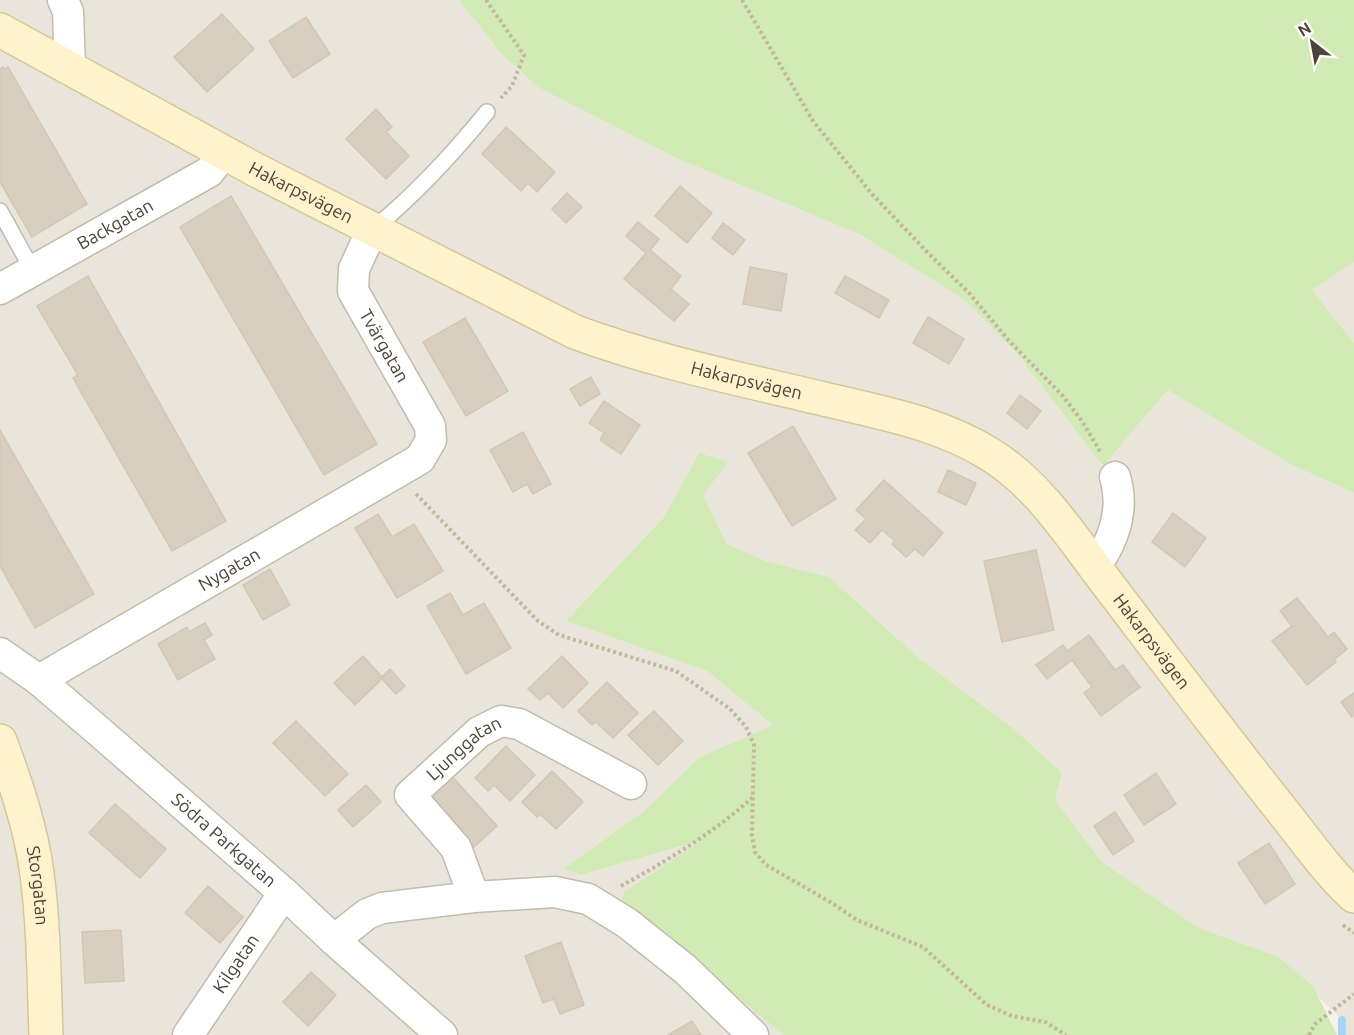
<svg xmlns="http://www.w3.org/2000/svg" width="1354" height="1035" viewBox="0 0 1354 1035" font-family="Ubuntu,sans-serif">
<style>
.residential{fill:#eae5da}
.green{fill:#d2eab5}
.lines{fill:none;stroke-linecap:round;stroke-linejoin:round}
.stream{stroke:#a9d4f2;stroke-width:8}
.building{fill:#d8cfc1;stroke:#d3c7b4;stroke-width:1.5}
.lane-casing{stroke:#c2bbae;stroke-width:18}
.street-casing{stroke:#c2bbae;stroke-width:33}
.secondary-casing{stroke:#d6c79b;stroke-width:36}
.path{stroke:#c4b79f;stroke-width:4;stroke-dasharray:3 3;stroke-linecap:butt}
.lane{stroke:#fff;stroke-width:15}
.street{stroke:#fff;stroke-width:30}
.secondary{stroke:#fff3cd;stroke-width:33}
.labels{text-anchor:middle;stroke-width:5;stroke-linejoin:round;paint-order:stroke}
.street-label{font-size:18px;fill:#4b4439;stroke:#fff}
</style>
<rect width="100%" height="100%" fill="#f6f3ec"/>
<g class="residential">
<polygon points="0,0 459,0 499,51 683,161 859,234 965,300 1015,351 1103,466 1168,390 1292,465 1354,493 1354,1035 1345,1035 1342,1020 1277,956 1199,928 1102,862 1055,800 1062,773 1013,728 920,659 829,577 766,561 727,544 703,495 699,453 664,517 566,621 707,671 773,725 700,757 643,812 563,869 581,875 718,836 711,975 784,1035 0,1035"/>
<polygon points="1354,262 1354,343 1312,290"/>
</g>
<g class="green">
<polygon points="459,0 1354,0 1354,262 1312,290 1354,343 1354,493 1292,465 1168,390 1103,466 1015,351 965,300 859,234 683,161 538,87 499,51"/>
<polygon points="699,453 728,462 703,495 727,544 766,561 829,577 920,659 1013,728 1062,773 1055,800 1102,862 1199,928 1277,956 1313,986 1337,1035 784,1035 621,902 624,892 703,840 581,875 563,869 643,812 700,757 773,725 707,671 566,621 664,517"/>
</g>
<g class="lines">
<polyline class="stream" points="1342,1020 1342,1035"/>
</g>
<g class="building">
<polygon points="222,14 254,49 207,92 174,57"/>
<polygon points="306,17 330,54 293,78 269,41"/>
<polygon points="3,67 4,69 8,67 87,204 32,237 0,182 0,69"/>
<polygon points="376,109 392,127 386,132 409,156 386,179 346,139"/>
<polygon points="506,127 555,172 537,192 528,183 521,191 482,154"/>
<polygon points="680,186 712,213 687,243 655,216"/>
<polygon points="567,193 582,207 566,223 552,209"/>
<polygon points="231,196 377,444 324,475 180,227"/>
<polygon points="638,222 659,239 650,250 681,276 671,289 689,304 674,321 624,279 646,253 626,236"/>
<polygon points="723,223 745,240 733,255 712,238"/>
<polygon points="750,267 787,274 781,311 743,304"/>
<polygon points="88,276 226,521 172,551 73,378 78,375 37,306"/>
<polygon points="845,276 889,300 879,318 835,293"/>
<polygon points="928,317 964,339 949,364 913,343"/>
<polygon points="465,318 508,391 466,416 423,342"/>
<polygon points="591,377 600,394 580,406 570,389"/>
<polygon points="1020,395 1041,411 1027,429 1007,413"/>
<polygon points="604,401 640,425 621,454 600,440 604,433 589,423"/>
<polygon points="793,426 836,499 792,526 748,453"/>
<polygon points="0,430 94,594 35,628 0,566"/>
<polygon points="523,432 551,484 533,494 527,484 513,492 490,450"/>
<polygon points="948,470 976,483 966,505 938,492"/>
<polygon points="884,480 943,533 923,556 915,549 906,557 892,544 895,541 882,530 870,543 855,530 866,519 856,510"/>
<polygon points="1173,513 1206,538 1185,567 1152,542"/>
<polygon points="378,514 392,537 414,524 443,571 397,598 355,528"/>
<polygon points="1036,550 1054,630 1002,642 984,561"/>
<polygon points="270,569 290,605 263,620 243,585"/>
<polygon points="450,593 463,615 484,603 511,648 466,674 427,606"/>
<polygon points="1297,598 1328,637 1334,632 1347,649 1334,660 1336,662 1307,685 1272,641 1292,626 1280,611"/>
<polygon points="205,623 212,635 204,640 215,659 178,680 158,644 187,627 189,632"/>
<polygon points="1089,635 1115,670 1123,665 1140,687 1101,716 1084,693 1092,687 1072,660 1047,679 1036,665 1063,645 1067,651"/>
<polygon points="363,656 382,677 390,669 405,686 396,694 382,679 355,705 334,683"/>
<polygon points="562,656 588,683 563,708 548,693 540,700 528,689"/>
<polygon points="607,682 638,713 613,738 596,722 592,725 578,711"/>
<polygon points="1354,693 1354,715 1352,717 1341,702"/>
<polygon points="654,711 683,741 658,765 628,735"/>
<polygon points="296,721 348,774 325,796 273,743"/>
<polygon points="506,746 535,775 510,801 494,785 488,791 475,778"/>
<polygon points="447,771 497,826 474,847 424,792"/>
<polygon points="552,771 583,802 556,829 540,814 537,817 522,802"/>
<polygon points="1156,773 1176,804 1144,825 1124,795"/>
<polygon points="366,785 381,802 353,827 338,810"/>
<polygon points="115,804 166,849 140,878 89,833"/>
<polygon points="1115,812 1134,841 1113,855 1094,826"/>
<polygon points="1269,843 1295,884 1265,904 1238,863"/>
<polygon points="208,886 243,917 220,943 185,913"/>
<polygon points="121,930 124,981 85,983 82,932"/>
<polygon points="561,942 584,1005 560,1014 554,999 543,1003 525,956"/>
<polygon points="311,972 336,995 308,1026 283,1002"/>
<polygon points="692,1021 701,1035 668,1035"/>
</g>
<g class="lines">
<g class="lane-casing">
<g id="lane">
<polyline points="0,211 33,271"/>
<path d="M372,230C415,195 452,155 487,112"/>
</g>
</g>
<g class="street-casing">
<g id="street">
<polyline points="63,0 68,12 70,68"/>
<path id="s1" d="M0,289L209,172L225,152"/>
<path d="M1095,567C1114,540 1125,510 1115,477"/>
<path id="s2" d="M0,653L39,680L102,734L284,893L334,940L442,1035"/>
<path id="s3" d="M39,680L420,459L431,440L430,426L353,291L354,269L372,230"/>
<path id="s4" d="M474,897L456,848L410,795L479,732L501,721L519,724L631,784"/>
<polyline points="334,940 367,914 382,908 474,897 555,892 588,899 627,923 686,970 753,1035"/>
<path id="s5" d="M188,1035L284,893"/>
</g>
</g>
<g class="secondary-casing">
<g id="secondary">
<path id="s6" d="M0,30L256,170L575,332C656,362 740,379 824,399C882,413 940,423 991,455C1037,484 1068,531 1100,574C1158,650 1216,727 1276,803C1299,831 1327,872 1354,896"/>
<path id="s7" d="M0,741C16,784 31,828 37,874C44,927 44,981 46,1035"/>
</g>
</g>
<g class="path">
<polyline points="486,0 524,55 512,86 501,98"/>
<polyline points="742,0 813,121 872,194 929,254 969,293 1010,342 1062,395 1082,421 1101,453"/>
<polyline points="416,494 538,621 559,635 676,671 730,709 746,727 754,745 752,835 755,852 766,865 832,903 857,920 923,947 987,1005 1012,1016 1045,1022 1066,1035"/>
<path d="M621,886C668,860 714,833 754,796"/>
<polyline points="1343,925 1354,933"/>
<polyline points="1309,1035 1315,1024 1354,994"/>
</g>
<use href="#lane" class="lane"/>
<use href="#street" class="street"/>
<use href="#secondary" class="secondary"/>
</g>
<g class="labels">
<g class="street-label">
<text dy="6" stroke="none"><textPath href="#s6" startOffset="342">Hakarpsvägen</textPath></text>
<text dy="6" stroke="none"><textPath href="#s1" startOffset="132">Backgatan</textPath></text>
<text transform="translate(384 346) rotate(60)" y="6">Tvärgatan</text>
<text dy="6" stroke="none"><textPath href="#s6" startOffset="828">Hakarpsvägen</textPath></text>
<text dy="6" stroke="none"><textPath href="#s3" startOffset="220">Nygatan</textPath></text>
<text dy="6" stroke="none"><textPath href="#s6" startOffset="1332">Hakarpsvägen</textPath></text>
<text dy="6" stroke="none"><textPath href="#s4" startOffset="194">Ljunggatan</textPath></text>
<text dy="6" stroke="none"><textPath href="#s2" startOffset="292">Södra Parkgatan</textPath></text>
<text dy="6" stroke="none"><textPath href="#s7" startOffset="150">Storgatan</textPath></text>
<text dy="6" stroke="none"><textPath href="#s5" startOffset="86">Kilgatan</textPath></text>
</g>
</g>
<g transform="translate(1312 42) rotate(329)" stroke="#ffffff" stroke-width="4.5" paint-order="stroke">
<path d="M0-4.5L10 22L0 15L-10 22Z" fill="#4b4439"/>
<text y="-9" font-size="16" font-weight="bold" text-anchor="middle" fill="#4b4439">N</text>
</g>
</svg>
